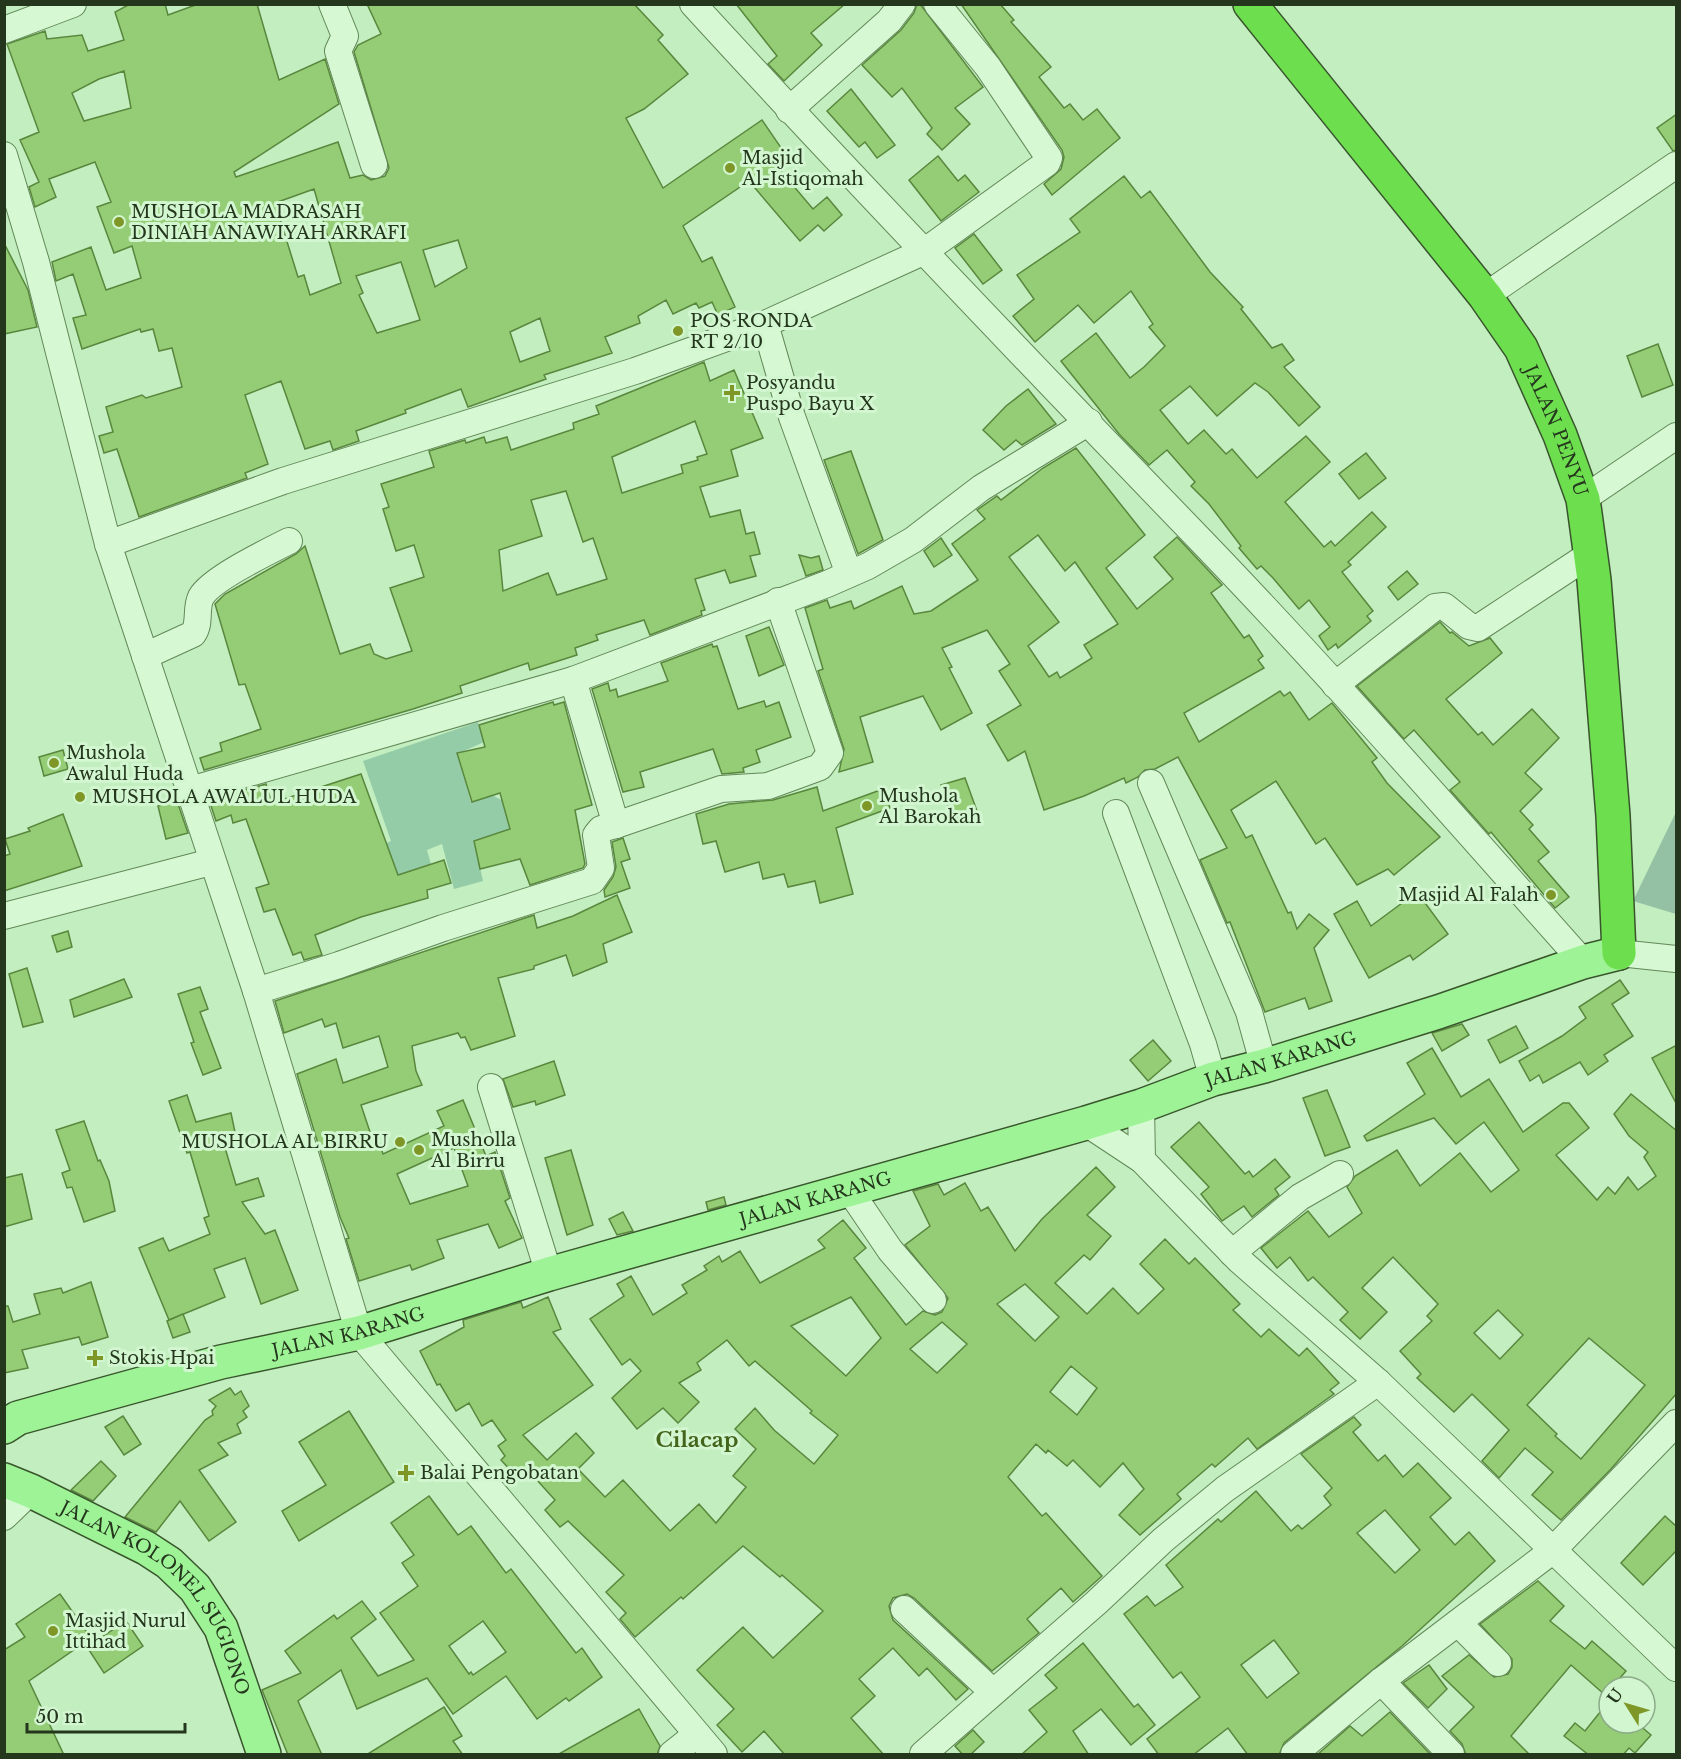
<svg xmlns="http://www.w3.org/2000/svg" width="1681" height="1759" viewBox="0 0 1681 1759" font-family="'Libre Baskerville',serif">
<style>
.green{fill:#94cca8}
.cemetery{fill:#94c1a3}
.building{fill:#94cd75;stroke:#59873d;stroke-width:1.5;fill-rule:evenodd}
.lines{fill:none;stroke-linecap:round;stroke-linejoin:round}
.minor-casing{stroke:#638858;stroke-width:28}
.major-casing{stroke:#39552c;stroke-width:36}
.highway-casing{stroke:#39552c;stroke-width:36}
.minor{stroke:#d6f9d3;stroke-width:26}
.major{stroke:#9ef397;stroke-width:33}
.highway{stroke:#6ddf4f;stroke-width:33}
.poi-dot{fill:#7e9727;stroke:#d2f6d0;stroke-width:2}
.labels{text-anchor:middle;stroke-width:6;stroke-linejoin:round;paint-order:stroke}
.poi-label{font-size:18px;fill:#24371d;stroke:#d2f6d0;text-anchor:start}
.street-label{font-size:18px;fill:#24371d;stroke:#d2f6d0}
.quarter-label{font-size:21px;font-weight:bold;fill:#44641b;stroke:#d2f6d0}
</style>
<rect width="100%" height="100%" fill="#c3eec0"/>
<polygon class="green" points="478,722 484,742 457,754 471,802 492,795 507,803 518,858 506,863 497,833 474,841 483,881 454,889 442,844 427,850 434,875 414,870 398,875 395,866 358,876 348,860 391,841 363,761"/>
<polygon class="cemetery" points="1676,812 1676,914 1633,901"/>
<g class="building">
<path d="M130,4H165L168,15L198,4H257L279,80L325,59L339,104L234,172L236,177L338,142L350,178L363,175L371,180L385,176L389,168L354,52L358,45L381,34L367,4H634L663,35L658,40L688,74L644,109L626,118L663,188L762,120L786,155L774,163L813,209L827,197L842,215L824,231L818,225L800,241L749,181L683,226L702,262L712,257L735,307L718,315L712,302L699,308L696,303L673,314L666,300L638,316L640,323L605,337L612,353L544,375L546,379L468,407L461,389L405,410L406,413L356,431L359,441L333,450L330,441L305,449L281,381L245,395L268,464L245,473L247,478L139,517L117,449L104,453L99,436L113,432L106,407L142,395L146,398L182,387L172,348L159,351L153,329L141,332L140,329L82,349L73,318L86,315L73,274L56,281L52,262L91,247L106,290L141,278L132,246L114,253L97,207L111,202L95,162L49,179L56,197L35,207L29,187L39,182L20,140L39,132L7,44L45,31L47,39L82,35L88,51L124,40L115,12ZM124,71L131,108L84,121L72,93L99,79ZM314,189L341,283L310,295L304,275L298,277L275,203ZM458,240L467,268L435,287L423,250ZM401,262L420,320L377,333L359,295L363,293L356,276ZM540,318L550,351L520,362L510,332Z"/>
<polygon points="736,4 845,4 811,33 822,45 784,81 768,64 777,56"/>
<polygon points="917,4 920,4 983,87 955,108 970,124 942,150 927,134 932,128 902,88 892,97 862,65 901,30 914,13"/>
<polygon points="961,4 1000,4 1014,20 1011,22 1051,67 1039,77 1064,108 1070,104 1083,120 1097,109 1120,138 1052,195 1044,184 1061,169 1064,157 1062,150"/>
<polygon points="851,89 895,145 877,158 865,142 859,147 827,111"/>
<polygon points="1677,114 1677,150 1673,151 1657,128"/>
<polygon points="938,156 958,181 965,175 979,192 941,221 909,180"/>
<polygon points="1124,176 1141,198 1150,191 1210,272 1243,307 1241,309 1272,348 1282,344 1294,360 1284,367 1320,407 1299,426 1268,392 1255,383 1217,416 1190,386 1160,410 1188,444 1204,430 1226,454 1232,449 1257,478 1306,436 1330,462 1285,502 1324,547 1331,541 1335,546 1372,512 1386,527 1348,562 1351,565 1342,572 1373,611 1367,616 1371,621 1338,648 1336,644 1328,650 1319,636 1330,627 1309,600 1299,609 1273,578 1261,566 1257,569 1239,548 1241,546 1209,504 1191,486 1195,482 1167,450 1149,465 1119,434 1061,361 1096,333 1130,378 1144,367 1165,346 1149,327 1153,324 1131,291 1094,323 1078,305 1035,342 1013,316 1034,299 1017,275 1080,232 1070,219"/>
<polygon points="974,234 1002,270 983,284 955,248"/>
<polygon points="4,243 28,290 37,327 4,334"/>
<polygon points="1658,344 1673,385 1642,397 1627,356"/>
<path d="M704,362L710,381L734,370L763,438L731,450L738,476L700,487L710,517L740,510L746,534L754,532L760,554L750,556L756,576L730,583L725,570L695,579L705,610L701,611L702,615L650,635L644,620L596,635L598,640L575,648L577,655L530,670L528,663L460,686L462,693L413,709L204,770L200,758L222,751L220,743L261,729L245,684L239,685L215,604L225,594L296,554L305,546L340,654L370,644L374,654L386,659L412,651L390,588L424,577L414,545L396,551L383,509L389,507L381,484L434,467L429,451L465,440L466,443L484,437L486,443L507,437L511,450L574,429L573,423L599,414L596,406ZM695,421L707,454L697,457L698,460L681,465L683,473L622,493L612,457ZM566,491L583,542L593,538L607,579L557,595L548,573L503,591L499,550L542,536L531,500Z"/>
<polygon points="1028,389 1056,424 1022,445 1016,440 1004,450 983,430 1006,406"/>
<path d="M1076,448L1145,535L1106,568L1137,609L1173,579L1154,557L1177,537L1222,585L1211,593L1244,638L1249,635L1263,656L1258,660L1264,668L1184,713L1199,742L1280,691L1284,696L1290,692L1309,720L1332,703L1377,758L1372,762L1387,783L1440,837L1394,875L1388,869L1357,885L1325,838L1316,844L1276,781L1231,810L1246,838L1252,835L1288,913L1291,912L1297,929L1309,914L1329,930L1314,948L1332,1001L1309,1009L1305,998L1265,1012L1230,922L1227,923L1200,860L1227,848L1178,757L1155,769L1145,770L1138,777L1126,783L1124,778L1084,796L1044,810L1025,751L1008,761L987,725L1021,705L999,671L1010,664L987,630L942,648L952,667L949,668L972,713L941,730L923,696L860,717L873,762L839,772L844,749L818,671L823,669L805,608L827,600L830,608L851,601L854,609L902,586L914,614L931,611L978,580L952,544L985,519L977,510L997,496L1001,500L1043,468ZM1038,535L1065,571L1075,562L1118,624L1084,645L1092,658L1060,678L1057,672L1049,677L1028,646L1059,622L1009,557Z"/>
<polygon points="851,451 883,540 858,554 824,460"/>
<polygon points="1366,453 1386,478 1359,499 1339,474"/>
<polygon points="941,538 952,555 934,567 924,551"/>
<polygon points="799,555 811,558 819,556 823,570 806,576"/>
<polygon points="1407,571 1418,584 1398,600 1388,587"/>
<polygon points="1440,622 1450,633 1452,632 1469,646 1490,638 1502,653 1446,699 1478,735 1482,732 1493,745 1532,709 1559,738 1525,773 1542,789 1520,811 1533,825 1529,829 1549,852 1538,861 1569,897 1555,908 1491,832 1489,834 1450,790 1460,782 1414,730 1404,739 1357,686"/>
<polygon points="769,627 784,665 759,676 746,636"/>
<polygon points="712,644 713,647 717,646 738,709 764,701 766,707 779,702 791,737 756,750 760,762 743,768 744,772 722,774 713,749 640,772 644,787 623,792 592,689 608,683 610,691 616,689 618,697 668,681 661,663"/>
<polygon points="553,702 554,705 564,702 592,805 575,810 585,864 583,868 530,885 520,859 480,869 474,841 510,829 500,793 472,802 457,753 485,747 479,725"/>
<polygon points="63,750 68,769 44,776 39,757"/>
<polygon points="361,774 398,875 444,860 451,883 427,890 428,898 361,917 315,935 322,955 304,960 301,952 293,955 275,909 264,912 256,888 269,884 246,819 233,823 231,815 216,821 209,800 266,784 272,803"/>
<polygon points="965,778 977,811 953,820 941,785"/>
<polygon points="817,787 823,811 883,789 890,808 836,828 853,894 820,903 815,881 788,887 784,874 763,879 759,862 725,872 716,841 703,844 696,814 729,804 773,800"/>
<polygon points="177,801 188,833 166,839 158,806"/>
<polygon points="63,814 82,866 4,891 4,856 10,854 5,839 30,831 28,828"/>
<polygon points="623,838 630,859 621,862 630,888 605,897 604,890 613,877 616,867 612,842"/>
<polygon points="1417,892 1448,934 1413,960 1410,955 1369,978 1334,914 1357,901 1371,926"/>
<path d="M617,895L632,932L603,944L607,962L573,976L566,955L534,966V969L498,978L515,1036L471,1050L465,1037L461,1038L458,1033L412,1046L416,1071L422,1085L361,1105L372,1138L377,1136L383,1154L444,1126L437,1111L463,1100L486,1156L495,1152L510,1198L505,1201L522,1238L499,1248L488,1224L437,1240L444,1258L412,1270L410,1265L359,1281L346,1239L349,1238L340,1217L297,1074L336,1059L343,1083L388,1067L379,1036L343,1048L336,1023L325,1027L322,1019L284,1033L275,1001L534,915L537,928L573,916ZM454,1148L468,1186L410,1204L397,1174Z"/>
<polygon points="68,931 72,947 57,952 52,936"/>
<polygon points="27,968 43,1022 23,1027 9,974"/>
<polygon points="124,979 132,997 74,1017 70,1000"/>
<polygon points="1620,980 1629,993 1612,1004 1633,1036 1604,1055 1608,1061 1588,1075 1580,1062 1543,1083 1539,1075 1530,1081 1519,1061 1562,1036 1586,1018 1579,1007"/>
<polygon points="200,987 208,1009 200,1012 221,1068 203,1075 191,1043 194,1042 178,994"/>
<polygon points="1462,1024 1469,1035 1442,1051 1432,1033"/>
<polygon points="1516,1026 1528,1048 1500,1063 1488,1040"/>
<polygon points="1153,1040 1171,1061 1148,1081 1130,1060"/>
<polygon points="1677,1045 1677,1105 1652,1058"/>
<path d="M1432,1048L1461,1097L1489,1079L1523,1132L1563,1103H1569L1589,1128L1556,1155L1597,1200L1608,1187L1615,1194L1628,1177L1638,1190L1656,1176L1644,1157L1648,1152L1629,1136L1614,1114L1631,1094L1677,1131V1393L1611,1469L1561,1520L1532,1495L1553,1472L1525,1448L1499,1478L1482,1461L1509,1430L1472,1394L1454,1412L1417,1378L1421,1374L1400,1351L1432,1321L1427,1316L1438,1304L1393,1257L1362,1288L1387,1312L1360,1339L1340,1320L1348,1312L1313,1277L1308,1281L1290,1257L1277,1268L1261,1248L1308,1211L1329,1237L1362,1213L1347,1187L1355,1176L1397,1150L1420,1186L1460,1153L1491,1192L1519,1170L1484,1122L1456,1144L1434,1118L1367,1141L1364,1136L1425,1094L1407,1063ZM1498,1310L1523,1335L1500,1359L1474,1333ZM1589,1338L1645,1385L1581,1459L1555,1436L1557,1434L1527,1405Z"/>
<polygon points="554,1061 565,1095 536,1105 535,1101 513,1107 503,1079"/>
<polygon points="1327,1090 1350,1147 1325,1156 1303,1098"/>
<polygon points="187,1095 196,1122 231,1113 236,1137 223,1141 236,1185 258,1178 264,1196 242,1202 265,1234 275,1230 298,1290 261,1304 245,1258 214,1269 225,1297 169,1320 139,1248 163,1238 169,1251 210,1234 204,1218 209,1216 190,1152 187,1153 169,1101"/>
<polygon points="84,1121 98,1161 100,1160 109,1181 115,1211 84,1222 72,1187 67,1188 62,1173 70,1170 56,1130"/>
<polygon points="1199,1122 1245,1174 1249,1171 1253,1177 1275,1159 1290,1177 1275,1189 1279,1195 1252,1217 1244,1206 1222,1221 1201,1194 1209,1187 1171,1147"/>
<polygon points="571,1150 593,1225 567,1235 545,1158"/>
<path d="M1096,1167L1115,1187L1087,1215L1111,1236L1090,1260L1084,1255L1055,1283L1087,1314L1113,1288L1138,1314L1164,1289L1140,1264L1165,1239L1189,1264L1195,1258L1240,1304L1233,1310L1261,1337L1269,1329L1299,1356L1307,1348L1339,1383L1330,1390L1334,1394L1257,1449L1248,1438L1215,1467L1212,1464L1177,1494L1181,1499L1140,1535L1119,1515L1144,1489L1123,1463L1100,1487L1073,1460L1067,1466L1048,1450L1046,1453L1036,1444L1008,1477L1042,1516L1046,1513L1102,1576L1073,1602L1061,1588L1027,1619L1039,1633L992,1671L914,1598L907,1594L893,1598L889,1606L893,1620L968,1689L956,1700L927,1668L919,1676L893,1648L859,1679L875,1696L851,1718L884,1755H785L764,1731L742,1752L717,1725L734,1709L697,1670L743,1627L773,1658L823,1611L782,1575L780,1577L743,1546L683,1599L681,1597L635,1637L620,1619L626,1613L606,1592L624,1575L568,1521L560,1527L545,1510L555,1500L526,1468L517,1477L501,1460L505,1456L498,1446L506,1440L492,1420L482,1426L469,1403L456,1411L440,1384L437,1385L420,1351L464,1327L463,1320L521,1302L523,1308L548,1297L561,1329L553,1332L593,1385L523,1435L547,1460L576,1433L594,1453L578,1469L605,1497L623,1480L670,1531L699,1504L716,1523L746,1487L733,1476L756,1449L735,1429L755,1408L774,1430L814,1464L838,1435L810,1413L812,1411L755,1361L749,1366L727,1340L697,1363L701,1370L679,1383L699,1402L678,1423L663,1408L637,1429L612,1398L641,1371L630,1359L622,1365L590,1319L624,1296L617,1284L631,1276L653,1315L687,1293L682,1285L707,1270L704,1266L719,1256L722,1262L740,1251L760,1283L825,1248L818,1240L843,1220L866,1248L854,1258L906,1325L923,1311L935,1315L942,1312L948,1298L905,1245L930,1226L913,1191L938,1184L944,1195L965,1183L981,1211L988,1207L1015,1251L1042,1219ZM1025,1284L1059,1317L1035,1341L997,1304ZM851,1297L881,1338L846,1376L791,1326ZM942,1322L967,1344L937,1373L910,1349ZM1071,1366L1097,1388L1077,1415L1050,1392Z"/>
<polygon points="22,1174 32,1219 4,1227 4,1178"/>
<polygon points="724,1197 726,1205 708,1210 706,1202"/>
<polygon points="623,1212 633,1231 617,1235 609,1219"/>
<polygon points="91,1282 108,1337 82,1345 79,1337 22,1350 28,1368 4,1373 4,1306 8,1306 13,1322 40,1314 34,1294 61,1288 63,1293"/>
<polygon points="183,1314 190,1332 173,1338 167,1321"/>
<polygon points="230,1388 235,1395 241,1391 249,1406 243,1411 247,1417 237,1424 241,1433 218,1443 228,1455 199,1470 236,1522 209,1541 180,1501 156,1532 125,1517 205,1420 213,1415 212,1411 216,1406 209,1400"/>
<polygon points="349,1411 394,1482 299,1541 282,1511 326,1485 299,1442"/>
<polygon points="123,1416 141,1444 124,1455 105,1427"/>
<path d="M1354,1417L1361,1425L1353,1432L1378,1461L1385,1455L1403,1477L1418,1463L1451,1498L1430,1517L1455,1545L1469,1532L1495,1561L1402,1646L1284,1743L1279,1755H1248L1228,1728L1193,1755H1159L1147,1739L1200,1697L1181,1672L1173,1678L1124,1614L1147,1596L1155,1606L1183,1587L1166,1565L1218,1519L1221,1522L1256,1491L1291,1531L1298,1525L1302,1529L1331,1505L1324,1496L1332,1488L1301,1454ZM1385,1510L1420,1550L1395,1573L1357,1533ZM1274,1640L1299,1673L1267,1698L1241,1665Z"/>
<polygon points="101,1461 116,1476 93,1501 71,1490"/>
<path d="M429,1496L458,1535L471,1526L506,1573L511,1569L576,1653L582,1648L602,1677L569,1701L566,1698L537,1719L506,1676L453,1714L427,1678L357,1709L341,1670L298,1701L322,1755H288L262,1690L301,1673L285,1651L334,1615L337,1619L362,1601L376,1619L351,1638L378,1676L414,1660L380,1613L418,1586L402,1563L414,1555L391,1523ZM483,1621L506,1652L473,1675L471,1672L469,1674L449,1646Z"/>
<polygon points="1665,1516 1677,1527 1677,1550 1643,1585 1621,1563"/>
<polygon points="1538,1581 1564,1606 1550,1621 1585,1649 1592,1641 1626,1671 1605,1695 1571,1665 1511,1736 1530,1755 1466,1755 1462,1744 1450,1731 1474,1707 1442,1676 1469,1655 1494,1677 1508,1674 1512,1667 1512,1659 1480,1624"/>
<polygon points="60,1594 91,1638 29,1681 64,1755 4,1755 4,1650 25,1637 16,1624"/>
<polygon points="126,1621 143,1646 104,1673 87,1647"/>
<polygon points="1083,1643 1134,1707 1138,1704 1155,1725 1131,1745 1101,1709 1073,1731 1089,1755 1021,1755 1047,1732 1029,1710 1057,1688 1045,1675"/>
<polygon points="1429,1665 1447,1689 1428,1708 1403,1683"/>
<polygon points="1609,1701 1609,1723 1637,1723 1651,1735 1635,1753 1629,1748 1623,1755 1589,1755 1564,1736 1575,1723 1585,1731"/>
<polygon points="444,1707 462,1736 453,1741 463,1755 366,1755"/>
<polygon points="639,1709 660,1746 657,1755 557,1755"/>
<polygon points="1390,1712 1431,1755 1317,1755 1350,1726 1362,1736"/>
<polygon points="973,1730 984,1742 970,1755 963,1755 955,1746"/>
</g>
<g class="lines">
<g class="minor-casing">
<g id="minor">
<polyline points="332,4 345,36 338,51 374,165"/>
<path d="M693,4C854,180 1020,353 1185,524C1323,666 1452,815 1583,962"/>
<polyline points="4,30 73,4"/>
<polyline points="789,110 889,21 902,4"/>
<polyline points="4,155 36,262 108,544 256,991 359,1333 714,1754"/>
<polyline points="1485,296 1676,165"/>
<polyline points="765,324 792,417 849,574"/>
<polyline points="1583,499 1676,436"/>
<polyline points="108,544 283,481 635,371 765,324 925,251 1047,163 1049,158 988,67 937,4"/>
<path d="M145,656L193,634C201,623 195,609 201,597C211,579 269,551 289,541"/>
<polyline points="573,680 616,825 721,789 768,786 820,767 830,753 778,601"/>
<polyline points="1335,685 1435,607 1444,606 1469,626 1478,628 1589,555"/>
<polyline points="1151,783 1249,1012 1264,1066"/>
<polyline points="190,790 573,680 827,584 868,566 913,540 981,488 1089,422"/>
<polyline points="1116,813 1203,1044 1213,1079"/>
<polyline points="4,916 211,862"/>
<polyline points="1619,953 1676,959"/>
<polyline points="256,991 339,965 443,928 592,881 601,868 596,835 601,829 616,825"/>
<polyline points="491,1087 549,1274"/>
<polyline points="1141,1106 1142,1160"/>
<polyline points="1086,1123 1142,1160 1239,1260 1378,1382 1676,1668"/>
<polyline points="850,1191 890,1250 933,1300"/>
<polyline points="1232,1253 1300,1197 1340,1174"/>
<polyline points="4,1517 31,1491"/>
<polyline points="904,1609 993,1692"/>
<polyline points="1458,1623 1498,1663"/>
<polyline points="1381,1681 1451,1754"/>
<polyline points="672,1754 696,1735"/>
<polyline points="923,1754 1096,1603 1163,1540 1225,1489 1378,1382"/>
<polyline points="1294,1754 1381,1681 1552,1551 1676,1423"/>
</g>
</g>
<g class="major-casing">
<g id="major">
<path id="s1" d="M4,1427L18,1418L221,1362L359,1333L549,1274L1086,1123L1141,1106L1213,1079L1264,1066L1438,1012L1583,962L1619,953"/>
<path id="s2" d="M4,1480L31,1491L146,1548L169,1563L195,1588L221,1628L264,1754"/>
</g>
</g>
<g class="highway-casing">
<g id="highway">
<path id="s3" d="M1250,4L1485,296L1521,348L1560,435L1583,499L1594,580L1613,816L1619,953"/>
</g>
</g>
<use href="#minor" class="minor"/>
<use href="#major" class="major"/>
<use href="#highway" class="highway"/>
</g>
<g class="poi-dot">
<circle cx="730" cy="168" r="6"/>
<circle cx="119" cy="222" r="6"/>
<circle cx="678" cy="331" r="6"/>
<path d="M729 384h6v6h6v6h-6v6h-6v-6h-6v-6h6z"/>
<circle cx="54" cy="763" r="6"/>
<circle cx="80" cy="797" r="6"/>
<circle cx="867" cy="806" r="6"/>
<circle cx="1551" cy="895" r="6"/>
<circle cx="400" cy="1142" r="6"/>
<circle cx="419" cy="1150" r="6"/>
<path d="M92 1349h6v6h6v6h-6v6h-6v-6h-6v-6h6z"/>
<path d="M403 1464h6v6h6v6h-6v6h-6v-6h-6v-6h6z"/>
<circle cx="53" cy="1631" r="6"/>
</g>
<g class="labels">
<g class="poi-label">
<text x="742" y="164">Masjid<tspan x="742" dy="21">Al-Istiqomah</tspan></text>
<text x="131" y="218">MUSHOLA MADRASAH<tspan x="131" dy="21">DINIAH ANAWIYAH ARRAFI</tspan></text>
<text x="690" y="327">POS RONDA<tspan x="690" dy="21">RT 2/10</tspan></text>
<text x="746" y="389">Posyandu<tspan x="746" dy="21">Puspo Bayu X</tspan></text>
<text x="66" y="759">Mushola<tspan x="66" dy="21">Awalul Huda</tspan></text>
<text x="879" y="802">Mushola<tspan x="879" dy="21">Al Barokah</tspan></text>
<text x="92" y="803">MUSHOLA AWALUL HUDA</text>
<text x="1539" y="901" text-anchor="end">Masjid Al Falah</text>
<text x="431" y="1146">Musholla<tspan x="431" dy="21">Al Birru</tspan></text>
<text x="388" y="1148" text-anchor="end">MUSHOLA AL BIRRU</text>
<text x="109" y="1364">Stokis Hpai</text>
<text x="420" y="1479">Balai Pengobatan</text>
<text x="65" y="1627">Masjid Nurul<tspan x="65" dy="21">Ittihad</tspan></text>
</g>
<g class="street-label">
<text dy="6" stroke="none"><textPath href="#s3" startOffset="528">JALAN PENYU</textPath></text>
<text dy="6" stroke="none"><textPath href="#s1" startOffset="1330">JALAN KARANG</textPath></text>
<text dy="6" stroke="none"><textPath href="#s1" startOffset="844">JALAN KARANG</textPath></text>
<text dy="6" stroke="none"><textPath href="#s1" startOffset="358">JALAN KARANG</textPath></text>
<text dy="6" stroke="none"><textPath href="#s2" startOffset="201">JALAN KOLONEL SUGIONO</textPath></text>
</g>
<g class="quarter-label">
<text x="697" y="1447">Cilacap</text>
</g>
</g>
<rect width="1681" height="1759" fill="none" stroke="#24371d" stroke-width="12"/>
<g transform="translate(1627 1705) rotate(307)"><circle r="28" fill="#d2f6d0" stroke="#8caa88" stroke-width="1.5"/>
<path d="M0-4.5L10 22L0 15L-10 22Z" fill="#7e9727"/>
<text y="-9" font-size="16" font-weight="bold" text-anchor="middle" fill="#24371d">U</text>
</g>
<path d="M27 1723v9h158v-9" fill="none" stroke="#24371d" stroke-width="3"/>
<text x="36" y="1723" font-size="18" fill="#24371d" stroke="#d2f6d0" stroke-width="4.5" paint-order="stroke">50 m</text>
</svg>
